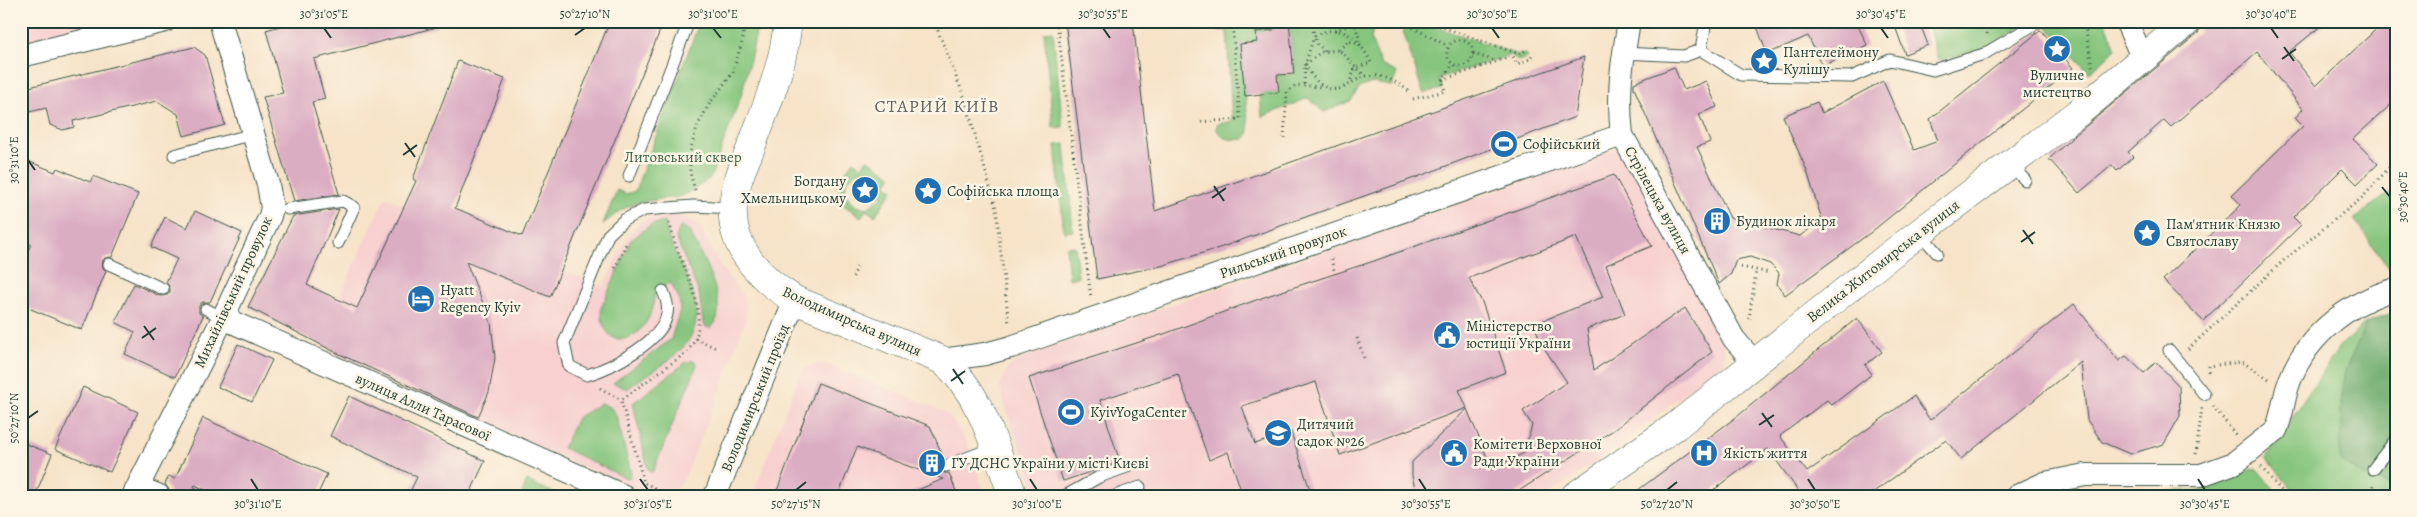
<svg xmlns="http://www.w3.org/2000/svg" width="2417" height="517" viewBox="0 0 2417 517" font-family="Alegreya,serif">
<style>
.built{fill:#f7d0cf}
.green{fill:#85c57d;stroke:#528158;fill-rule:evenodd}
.forest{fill:#6caa6c;stroke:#467450}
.building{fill:#dbadc3}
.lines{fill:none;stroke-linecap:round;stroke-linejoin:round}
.lane-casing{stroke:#3f564a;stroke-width:13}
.street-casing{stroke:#3f564a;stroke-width:24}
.secondary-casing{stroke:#3f564a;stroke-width:29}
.path{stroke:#3f564a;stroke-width:3;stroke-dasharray:1 4;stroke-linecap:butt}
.lane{stroke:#fff;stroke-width:11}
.street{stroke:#fff;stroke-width:22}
.secondary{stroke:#fff;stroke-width:28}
.street-bridge-casing{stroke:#3f564a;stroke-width:24;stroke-linecap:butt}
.street-bridge{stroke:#fff;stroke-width:22}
.ticks{fill:none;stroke:#1f3d34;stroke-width:2}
.labels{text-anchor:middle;stroke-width:5;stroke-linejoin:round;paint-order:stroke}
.poi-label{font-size:15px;fill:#1f3d34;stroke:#fcf5e5;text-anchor:start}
.park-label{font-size:15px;fill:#385f46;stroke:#fcf5e5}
.street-label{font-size:15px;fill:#1f3d34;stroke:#fcf5e5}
.quarter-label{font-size:18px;letter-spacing:1px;fill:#616466;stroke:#fcf5e5}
.neatline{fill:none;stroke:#1f3d34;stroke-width:2}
.ticks-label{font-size:12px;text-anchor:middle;fill:#1f3d34}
</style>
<rect width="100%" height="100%" fill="#fcf5e5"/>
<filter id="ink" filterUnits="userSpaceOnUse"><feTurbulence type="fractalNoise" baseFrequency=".02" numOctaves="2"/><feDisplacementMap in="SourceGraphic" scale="10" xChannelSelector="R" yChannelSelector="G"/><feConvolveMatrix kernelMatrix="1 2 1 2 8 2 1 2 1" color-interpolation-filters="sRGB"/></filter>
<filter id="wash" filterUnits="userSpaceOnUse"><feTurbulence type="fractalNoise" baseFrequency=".0096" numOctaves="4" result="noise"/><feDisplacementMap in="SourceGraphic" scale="20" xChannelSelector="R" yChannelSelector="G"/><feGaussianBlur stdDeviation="1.12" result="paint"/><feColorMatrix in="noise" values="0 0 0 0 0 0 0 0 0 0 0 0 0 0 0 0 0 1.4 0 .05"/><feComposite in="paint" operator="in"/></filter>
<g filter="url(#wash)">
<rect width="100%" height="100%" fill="#f6e3c8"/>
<g class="built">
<polygon points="21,21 122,21 21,44"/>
<polygon points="1618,148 1625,153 1723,344 1725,354 1722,363 1622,444 1546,496 1038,496 1006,409 999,386 1008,368 1024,357"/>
<polygon points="385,197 603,287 630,232 644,219 668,215 682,216 700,227 721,267 742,294 747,309 745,321 722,386 685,477 679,486 665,494 654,496 641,492 334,358 357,309 338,300"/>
<polygon points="818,363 826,364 943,411 952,419 965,439 986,496 752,496 800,374 805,368"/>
</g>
<g class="green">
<polygon points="700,21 759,21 742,93 711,177 701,185 682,196 636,203 621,210 603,224 617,190 626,194 635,191"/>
<path d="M1205,21H1272L1273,30L1256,32L1257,42L1240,44L1249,131L1245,139C1232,140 1221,141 1216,127L1218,124L1232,121L1227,31L1207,30Z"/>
<polygon points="1289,21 1374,21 1371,40 1381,65 1397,73 1392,86 1372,83 1359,88 1351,101 1324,112 1308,98 1262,117 1260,94 1278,92 1277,75 1294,73"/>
<polygon points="1927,21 2031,21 1984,49 1938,60"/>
<polygon points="2053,21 2105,21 2116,49 2089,73 2046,25"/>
<polygon points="1424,23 1518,55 1525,54 1527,58 1517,61 1511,55 1439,78 1442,89 1423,93 1403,31 1407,27"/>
<polygon points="1053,31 1063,127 1053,128 1044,32"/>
<polygon points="1065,144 1073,231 1064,232 1055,145"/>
<path d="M867,159L892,176L886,185L893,190L875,216L866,210L861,217L836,200L842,191L836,186L853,161L861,167ZM869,170C881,176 885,185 881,198L867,208L856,206L845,194L846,182L858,171Z"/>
<polygon points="2396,188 2396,278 2354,219"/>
<path d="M665,222C669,245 680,262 689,283C714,344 669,358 627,389L613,383L671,339L680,310L679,298L670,282L654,296C653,338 602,362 601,308L631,240L651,225Z"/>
<path d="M680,227H684L689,231C700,253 733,308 711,328L706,327L703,322L699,293L676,238Z"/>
<polygon points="1075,246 1078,277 1069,279 1066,247"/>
<polygon points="2367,322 2345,371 2341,397 2367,477 2396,489 2396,496 2297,496 2266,457 2340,346"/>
<polygon points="691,361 695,361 697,365 653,471 650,472 648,470 633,403 685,363"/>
<polygon points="601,403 611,408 616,415 631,473 630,477 626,478 563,448 577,418"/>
<polygon points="2256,468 2280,496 2075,496 2085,492 2198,490"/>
<polygon points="527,481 561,496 521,496"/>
</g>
<polygon class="forest" points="2396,312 2396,489 2367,477 2340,462 2341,397 2345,371 2367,322"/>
<g id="blocks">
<g class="building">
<polygon points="297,21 436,21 437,27 314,59 325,99 312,102 339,194 294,201 263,97 283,93 266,30"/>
<polygon points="610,21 664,21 550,297 466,262 491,323 495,358 489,392 478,417 337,353 248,307 293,216 339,209 307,285 357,308 416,181 413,179 458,61 505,79 455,208 522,236"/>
<polygon points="1065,21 1133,21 1155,211 1584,57 1575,117 1420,176 1222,247 1161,266 1097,279"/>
<polygon points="1272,21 1289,21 1294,74 1277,75 1279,92 1245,96 1240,44 1257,42 1256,32 1273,30"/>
<polygon points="1755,21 1856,21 1867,45 1822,66 1808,36 1767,54"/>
<polygon points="1919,21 1928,45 1905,54 1896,29"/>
<polygon points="2203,21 2327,21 2289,52 2316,86 2385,21 2396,21 2396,100 2353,139 2378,164 2357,184 2342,169 2293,217 2301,225 2203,321 2163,280 2241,205 2232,195 2303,126 2295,118 2303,109 2257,52 2171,127 2164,120 2128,152 2133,157 2117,171 2112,165 2079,193 2049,159 2075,135 2198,33"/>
<polygon points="2041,30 2073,68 1870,233 1785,295 1777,284 1779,273 1770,264 1750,257 1736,260 1731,274 1719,284 1634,88 1634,83 1674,67 1684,90 1706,81 1717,107 1699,114 1710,142 1697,147 1730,218 1800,236 1822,220 1807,171 1783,116 1817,102 1822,113 1883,81 1914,150 1938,141 1930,119"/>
<polygon points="194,47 205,55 225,125 184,136 178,114 157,101 73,121 74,127 63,130 50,125 46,108 21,114 21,89"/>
<polygon points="21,158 55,172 57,168 90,182 93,176 138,194 112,257 105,258 102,261 103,268 106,271 82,330 21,305 21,267 31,244 21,243"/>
<polygon points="1614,175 1652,246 1606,265 1625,314 1587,329 1594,370 1685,308 1712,352 1615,429 1511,496 1417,496 1412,476 1412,462 1467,409 1492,469 1524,453 1532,425 1523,411 1567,382 1542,345 1534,324 1603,297 1576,237 1469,278 1482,302 1506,372 1459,390 1467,408 1340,455 1316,382 1242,406 1255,444 1291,432 1312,496 1243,496 1228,452 1209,460 1178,374 1100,400 1120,462 1063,481 1029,378 1164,334 1267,296 1374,261"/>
<polygon points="195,211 242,233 210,302 202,302 199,306 199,313 203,316 175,377 125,354 135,332 115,322 134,284 160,296 167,295 170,293 170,288 166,282 177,259 151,247 165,217 187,228"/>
<polygon points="2074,304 2119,361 2126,356 2144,373 2156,362 2179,386 2180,416 2164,444 2130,454 2102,442 2087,420 2081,362 1961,459 1946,440 1868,496 1802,496 1768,449 1706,496 1630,496 1739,415 1857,318 1882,352 1865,365 1872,374 1832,405 1827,400 1780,436 1807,472 1914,396 1930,420"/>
<polygon points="238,344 272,360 252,402 218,387"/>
<polygon points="818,383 930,426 944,459 939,464 939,469 944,473 949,473 958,496 904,496 943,479 857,447 838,496 775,496"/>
<polygon points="83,387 138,412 110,472 55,449"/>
<polygon points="349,396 485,461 469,496 408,496 417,477 330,436"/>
<polygon points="203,418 327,474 317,496 219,496 195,485 194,487 213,496 168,496 169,490 165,484 169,476 175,479"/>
<polygon points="21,442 52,454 35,496 21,496"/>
</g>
</g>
</g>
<g filter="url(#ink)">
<use href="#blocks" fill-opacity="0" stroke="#3f564a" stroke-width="1"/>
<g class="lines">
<g class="lane-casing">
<g id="lane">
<polyline points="1701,50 1741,75 1852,77 1890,60 1933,70 1984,54 2040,21"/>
<polyline points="1623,53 1684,56 1701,50 1706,21"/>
<polyline points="174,155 253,134"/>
<polyline points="2010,164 2025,180"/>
<polyline points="629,176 689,21"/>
<polyline points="288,209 343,201 354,207 338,243"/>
<polyline points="1919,232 1937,253"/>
<polyline points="109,264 163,289"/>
<path d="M663,291C666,298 669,306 667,314C663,341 611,368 587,375L569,366L564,343L608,235L624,220L644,210L693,206L733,208"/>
<polyline points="206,309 223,318"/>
<polyline points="2169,350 2204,394"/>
<polyline points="946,466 995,447"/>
<polyline points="2373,469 2396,439"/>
<polyline points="140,482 162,491"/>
<polyline points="1072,493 1088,496"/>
<polyline points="1065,496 1099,477 1127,467"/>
<polyline points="1115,496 1140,487"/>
</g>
</g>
<g class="street-casing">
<g id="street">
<path d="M1629,21C1622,63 1617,92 1622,135L1734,339L1754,362"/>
<polyline points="2126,21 2143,59"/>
<polyline points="21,56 165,21"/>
<polyline points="223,318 624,496"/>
<polyline points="942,360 985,354 1011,347 1622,135"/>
<path d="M2276,430C2282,417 2283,403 2287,389C2302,339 2346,303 2396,289"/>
<polyline points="133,496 223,318 270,216 272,208 268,184 220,21"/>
<polyline points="715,496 795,300"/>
<polyline points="2017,496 2045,483 2085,475 2201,475 2234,463"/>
</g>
</g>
<g class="secondary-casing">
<g id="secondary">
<path d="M788,21C784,65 767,104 752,145C744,165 734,185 733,207C730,249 762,280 795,300L942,360C982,393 995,449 1013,496"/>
<polyline points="1575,496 1676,426 1890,255 2079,112 2188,21"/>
</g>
</g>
<g class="path">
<polyline points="934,21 965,99 996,208 1009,325"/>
<polyline points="1057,21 1091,298"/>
<path d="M1312,21L1314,36L1305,65C1313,78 1324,94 1342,88C1350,85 1358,77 1367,76C1383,73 1398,83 1410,92"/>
<polyline points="1394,21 1406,24 1448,46"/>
<polyline points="1425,21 1519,54 1526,50"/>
<polyline points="1907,21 1908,25"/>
<polyline points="2084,21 2093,70"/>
<polyline points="1195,24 1227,21"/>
<polyline points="1406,24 1418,21"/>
<polyline points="1335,30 1355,24 1357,21"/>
<polyline points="1987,34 1989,21"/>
<circle cx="1460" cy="53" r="13"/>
<polyline points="1339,50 1348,41 1361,45 1355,24"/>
<path d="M1325,51L1317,44L1314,36C1341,22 1359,37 1371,63L1355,68L1350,82"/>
<polyline points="1473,54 1496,61"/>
<polyline points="1442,80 1453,64"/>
<path d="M1304,84L1305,65L1321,52L1339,50C1349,58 1354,68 1366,76"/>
<polyline points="1413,99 1445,91 1442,80 1513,56 1517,64 1530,59 1533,52"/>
<polyline points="1201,122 1240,119 1232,21"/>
<polyline points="1284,138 1287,92 1296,85 1322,87"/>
<polyline points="695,190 690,173 690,152 697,127 708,106 733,72 743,38 744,21"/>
<path d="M670,223C677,264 707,296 696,339"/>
<polyline points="1331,259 1335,274"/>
<polyline points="1741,267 1770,273"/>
<polyline points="615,268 627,242"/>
<polyline points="853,277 857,267"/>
<polyline points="1749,319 1756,271"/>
<polyline points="1357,338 1364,358"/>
<polyline points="2188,349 2283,261 2363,197 2396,160"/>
<polyline points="2208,372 2209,366 2242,362 2269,379"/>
<polyline points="600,388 621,400"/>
<polyline points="2213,406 2236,435"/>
<polyline points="2196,454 2202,408"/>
<polyline points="2261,467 2286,496"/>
<polyline points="654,496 657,489 644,483 621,400 687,352 696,339 716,348"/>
<polyline points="2372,496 2374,485"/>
</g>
<use href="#lane" class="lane"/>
<use href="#street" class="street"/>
<use href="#secondary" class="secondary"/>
<g class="street-bridge-casing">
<polyline id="street-bridge" points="2234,463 2276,430"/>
</g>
<use href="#street-bridge" class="street-bridge"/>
</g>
</g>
<path class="ticks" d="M324,28L331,38M713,28L721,38M1103,28L1110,38M1492,28L1499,38M1881,28L1888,38M2271,28L2278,38M575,35L585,28M2284,47L2294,61M2282,59L2296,49M405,143L415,157M403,155L417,145M28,160L35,170M1214,186L1224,201M2382,187L2390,197M1212,198L1226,188M2023,230L2033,244M2021,242L2035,232M144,326L154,340M142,338L156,328M953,369L963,384M951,381L965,371M1762,413L1772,427M28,418L38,411M1759,425L1774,415M251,479L258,490M640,479L648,490M1030,479L1037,490M1419,479L1426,490M1808,479L1815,490M2198,479L2205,490M796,490L806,482M1667,490L1677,482"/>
<defs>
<g id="sight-disc" transform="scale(1.4375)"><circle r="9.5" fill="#1f6fb2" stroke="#fcf5e5"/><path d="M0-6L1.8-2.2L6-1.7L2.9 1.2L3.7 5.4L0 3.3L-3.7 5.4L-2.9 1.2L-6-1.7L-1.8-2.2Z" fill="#fff"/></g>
<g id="stadium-disc" transform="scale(1.4375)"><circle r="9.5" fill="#1f6fb2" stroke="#fcf5e5"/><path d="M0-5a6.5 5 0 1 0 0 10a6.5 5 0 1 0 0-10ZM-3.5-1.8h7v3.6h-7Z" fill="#fff"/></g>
<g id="building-disc" transform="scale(1.4375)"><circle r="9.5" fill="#1f6fb2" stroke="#fcf5e5"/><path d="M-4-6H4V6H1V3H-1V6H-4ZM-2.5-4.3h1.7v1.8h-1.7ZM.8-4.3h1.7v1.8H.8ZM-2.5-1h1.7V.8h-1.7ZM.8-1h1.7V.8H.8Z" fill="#fff"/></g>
<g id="hotel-disc" transform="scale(1.4375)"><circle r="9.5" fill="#1f6fb2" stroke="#fcf5e5"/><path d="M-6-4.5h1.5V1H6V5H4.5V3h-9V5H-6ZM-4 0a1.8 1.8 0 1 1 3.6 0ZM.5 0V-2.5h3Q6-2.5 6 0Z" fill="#fff"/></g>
<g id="civic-disc" transform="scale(1.4375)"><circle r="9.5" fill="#1f6fb2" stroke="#fcf5e5"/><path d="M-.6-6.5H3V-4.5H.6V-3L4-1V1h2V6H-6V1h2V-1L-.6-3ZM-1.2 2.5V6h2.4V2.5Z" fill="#fff"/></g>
<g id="school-disc" transform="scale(1.4375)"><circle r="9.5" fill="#1f6fb2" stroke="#fcf5e5"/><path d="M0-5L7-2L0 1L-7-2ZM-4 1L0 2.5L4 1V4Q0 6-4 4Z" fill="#fff"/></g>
<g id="hospital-disc" transform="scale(1.4375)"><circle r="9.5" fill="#1f6fb2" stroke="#fcf5e5"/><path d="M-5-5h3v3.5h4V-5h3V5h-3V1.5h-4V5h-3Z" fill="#fff"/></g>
</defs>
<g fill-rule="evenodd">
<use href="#sight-disc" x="2057" y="49"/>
<use href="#sight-disc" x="1764" y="61"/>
<use href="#stadium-disc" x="1504" y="144"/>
<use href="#sight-disc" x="865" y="190"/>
<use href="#sight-disc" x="928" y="191"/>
<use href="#building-disc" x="1717" y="221"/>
<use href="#sight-disc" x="2147" y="233"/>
<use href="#hotel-disc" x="421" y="299"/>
<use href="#civic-disc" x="1447" y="335"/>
<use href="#stadium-disc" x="1071" y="412"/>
<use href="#school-disc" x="1278" y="433"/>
<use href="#civic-disc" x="1454" y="453"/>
<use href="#hospital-disc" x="1704" y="453"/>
<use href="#building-disc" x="932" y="463"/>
</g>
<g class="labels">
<g class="poi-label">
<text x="1783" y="57">Пантелеймону<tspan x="1783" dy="17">Кулішу</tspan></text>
<text x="2057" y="80" text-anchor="middle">Вуличне<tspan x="2057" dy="17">мистецтво</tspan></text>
<text x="1523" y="149">Софійський</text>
<text x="846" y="186" text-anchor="end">Богдану<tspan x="846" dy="17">Хмельницькому</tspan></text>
<text x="947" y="196">Софійська площа</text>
<text x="1736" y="226">Будинок лікаря</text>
<text x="2166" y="229">Пам'ятник Князю<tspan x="2166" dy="17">Святославу</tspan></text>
<text x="440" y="295">Hyatt<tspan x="440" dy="17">Regency Kyiv</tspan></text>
<text x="1466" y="331">Міністерство<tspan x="1466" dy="17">юстиції України</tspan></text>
<text x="1090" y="417">KyivYogaCenter</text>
<text x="1297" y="429">Дитячий<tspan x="1297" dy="17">садок №26</tspan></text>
<text x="1473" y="449">Комітети Верховної<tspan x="1473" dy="17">Ради України</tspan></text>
<text x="1723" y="458">Якість життя</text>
<text x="951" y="468">ГУ ДСНС України у місті Києві</text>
</g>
<g class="park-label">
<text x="683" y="162">Литовський сквер</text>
</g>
<g class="street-label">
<text transform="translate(1658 200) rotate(61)" y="5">Стрілецька вулиця</text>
<text transform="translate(1283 252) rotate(-19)" y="5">Рильський провулок</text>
<text transform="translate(1883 261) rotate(-38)" y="5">Велика Житомирська вулиця</text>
<text transform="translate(233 292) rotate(-65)" y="5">Михайлівський провулок</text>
<text transform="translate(852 321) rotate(24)" y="5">Володимирська вулиця</text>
<text transform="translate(755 398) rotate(-68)" y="5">Володимирський проїзд</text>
<text transform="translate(423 407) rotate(24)" y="5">вулиця Алли Тарасової</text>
</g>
<g class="quarter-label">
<text x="937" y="112">СТАРИЙ КИЇВ</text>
</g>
</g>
<rect width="2417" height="517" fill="none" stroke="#fcf5e5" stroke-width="55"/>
<rect x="28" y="28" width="2362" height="462" class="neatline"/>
<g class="ticks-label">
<text x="324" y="18">30°31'05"E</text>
<text x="585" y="18">50°27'10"N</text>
<text x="713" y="18">30°31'00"E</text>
<text x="1103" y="18">30°30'55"E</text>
<text x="1492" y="18">30°30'50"E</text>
<text x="1881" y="18">30°30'45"E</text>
<text x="2271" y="18">30°30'40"E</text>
<text transform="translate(14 160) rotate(-90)" y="4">30°31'10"E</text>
<text transform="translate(2403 197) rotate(-90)" y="4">30°30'40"E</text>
<text transform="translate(14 418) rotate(-90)" y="4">50°27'10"N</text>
<text x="258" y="508">30°31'10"E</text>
<text x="648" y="508">30°31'05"E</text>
<text x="796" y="508">50°27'15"N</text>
<text x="1037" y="508">30°31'00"E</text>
<text x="1426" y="508">30°30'55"E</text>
<text x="1667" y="508">50°27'20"N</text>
<text x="1815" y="508">30°30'50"E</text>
<text x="2205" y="508">30°30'45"E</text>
</g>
</svg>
